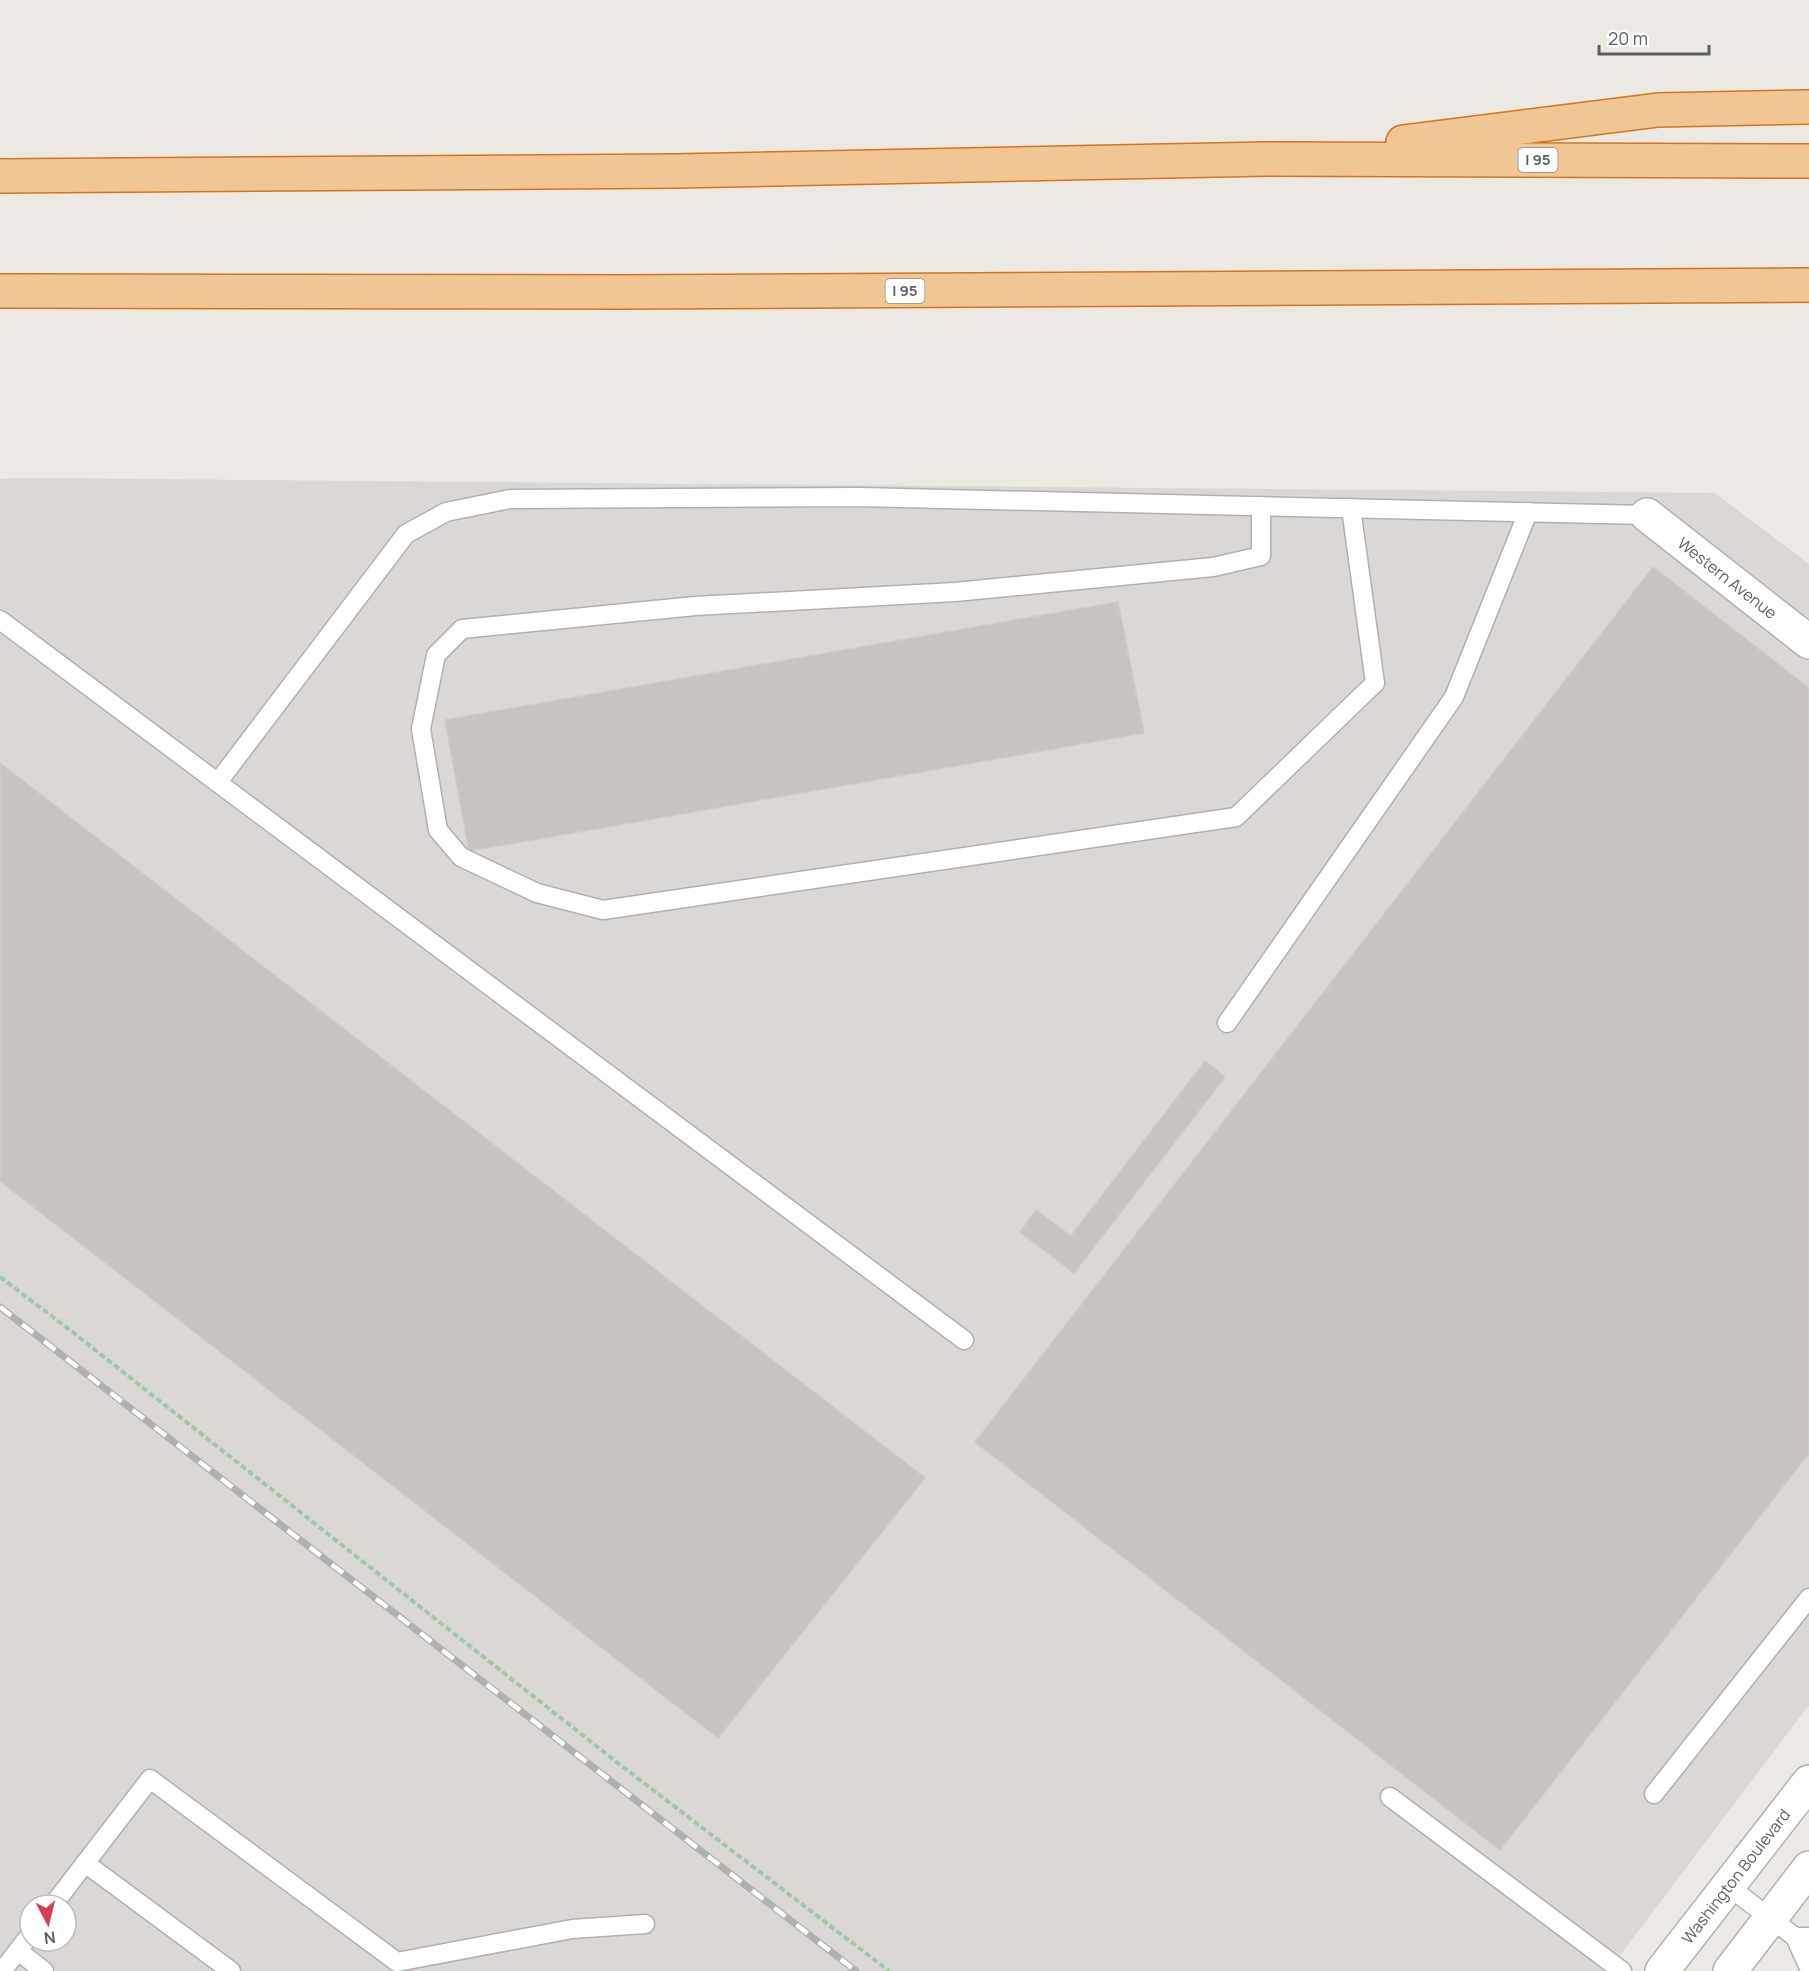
<svg xmlns="http://www.w3.org/2000/svg" width="1809" height="1971" viewBox="0 0 1809 1971" font-family="Manrope,sans-serif">
<style>
.industrial{fill:#dbd7d5;fill-rule:evenodd}
.building{fill:#c8c3c0;stroke:#d0c9c2;stroke-width:1.5}
.lines{fill:none;stroke-linecap:round;stroke-linejoin:round}
.lane-casing{stroke:#aeb1b4;stroke-width:21}
.street-casing{stroke:#aeb1b4;stroke-width:36}
.secondary-casing{stroke:#adb2b5;stroke-width:36}
.highway-casing{stroke:#d77318;stroke-width:36}
.path{stroke:#a0c9a2;stroke-width:4;stroke-dasharray:6 3;stroke-linecap:butt}
.lane{stroke:#fff;stroke-width:18}
.street{stroke:#fff;stroke-width:33}
.secondary{stroke:#fff;stroke-width:33}
.highway{stroke:#f1c695;stroke-width:33}
.rail-casing{stroke:#afb0b0;stroke-width:7}
.rail{stroke:#fff;stroke-width:4.5;stroke-dasharray:14;stroke-linecap:butt}
.labels{text-anchor:middle;stroke-width:4.5;stroke-linejoin:round;paint-order:stroke}
.shield{fill:#fff;stroke:#8c8f91;stroke-width:1.5}
.shield-label{font-size:15px;font-weight:bold;fill:#5b5f62}
.street-label{font-size:16px;fill:#5b5f62;stroke:#fff}
</style>
<rect width="100%" height="100%" fill="#ece8e3"/>
<path class="industrial" d="M27,478L1715,493L1809,564V1705L1608,1971H0V479ZM30,1905H66V1941H30Z"/>
<g class="building">
<polygon points="1653,567 1809,688 1809,1453 1500,1850 975,1442"/>
<polygon points="1118,602 1144,733 469,851 445,720"/>
<polygon points="0,763 925,1478 718,1738 0,1181"/>
<polygon points="1205,1061 1225,1077 1074,1273 1020,1232 1036,1210 1071,1236"/>
</g>
<g class="lines">
<g class="lane-casing">
<g id="lane">
<polyline points="1261,506 1261,556 1213,567 955,592 695,606 462,629 436,655 421,729 438,830 461,857 537,893 603,910 1236,817 1375,683 1351,508"/>
<polyline points="0,620 964,1340"/>
<polyline points="218,782 406,534 446,512 510,499 859,497 1647,515"/>
<polyline points="1227,1023 1454,697 1528,512"/>
<polyline points="1654,1794 1809,1598"/>
<polyline points="1390,1797 1622,1971"/>
<polyline points="85,1863 231,1971"/>
<polyline points="1728,1886 1795,1937"/>
<polyline points="53,1905 150,1779 397,1962 572,1929 645,1924"/>
<polyline points="1809,1937 1795,1937 1809,1968"/>
<polyline points="18,1951 44,1971"/>
<polyline points="2,1971 30,1935"/>
</g>
</g>
<g class="street-casing">
<g id="street">
<path id="s1" d="M1647,515L1809,642"/>
</g>
</g>
<g class="secondary-casing">
<g id="secondary">
<path id="s2" d="M1662,1971L1809,1782"/>
<polyline points="1730,1971 1809,1868"/>
</g>
</g>
<g class="highway-casing">
<g id="highway">
<polyline points="1403,142 1658,110 1809,107"/>
<polyline points="0,176 676,171 1267,159 1809,161"/>
<polyline points="0,291 622,292 1809,285"/>
</g>
</g>
<polyline class="path" points="0,1277 61,1323 614,1760 889,1971"/>
<use href="#lane" class="lane"/>
<use href="#street" class="street"/>
<use href="#secondary" class="secondary"/>
<use href="#highway" class="highway"/>
<g class="rail-casing">
<polyline id="rail" points="0,1307 856,1971"/>
</g>
<use href="#rail" class="rail"/>
</g>
<g class="labels">
<g class="shield">
<rect x="1518.5" y="148" width="39" height="24" rx="4.5"/>
<rect x="885.5" y="279" width="39" height="24" rx="4.5"/>
</g>
<g class="shield-label">
<text x="1538" y="165">I 95</text>
<text x="905" y="296">I 95</text>
</g>
<g class="street-label">
<text dy="6" stroke="none"><textPath href="#s1" startOffset="102">Western Avenue</textPath></text>
<text dy="6" stroke="none"><textPath href="#s2" startOffset="120">Washington Boulevard</textPath></text>
</g>
</g>
<g transform="translate(48 1923) rotate(173)"><circle r="28" fill="#ffffff" stroke="#bdbfc0" stroke-width="1.5"/>
<path d="M0-4.5L10 22L0 15L-10 22Z" fill="#d63f53"/>
<text y="-9" font-size="16" font-weight="bold" text-anchor="middle" fill="#5b5f62">N</text>
</g>
<path d="M1599 45v9h110v-9" fill="none" stroke="#5b5f62" stroke-width="3"/>
<text x="1608" y="45" font-size="18" fill="#5b5f62" stroke="#ffffff" stroke-width="4.5" paint-order="stroke">20 m</text>
</svg>
